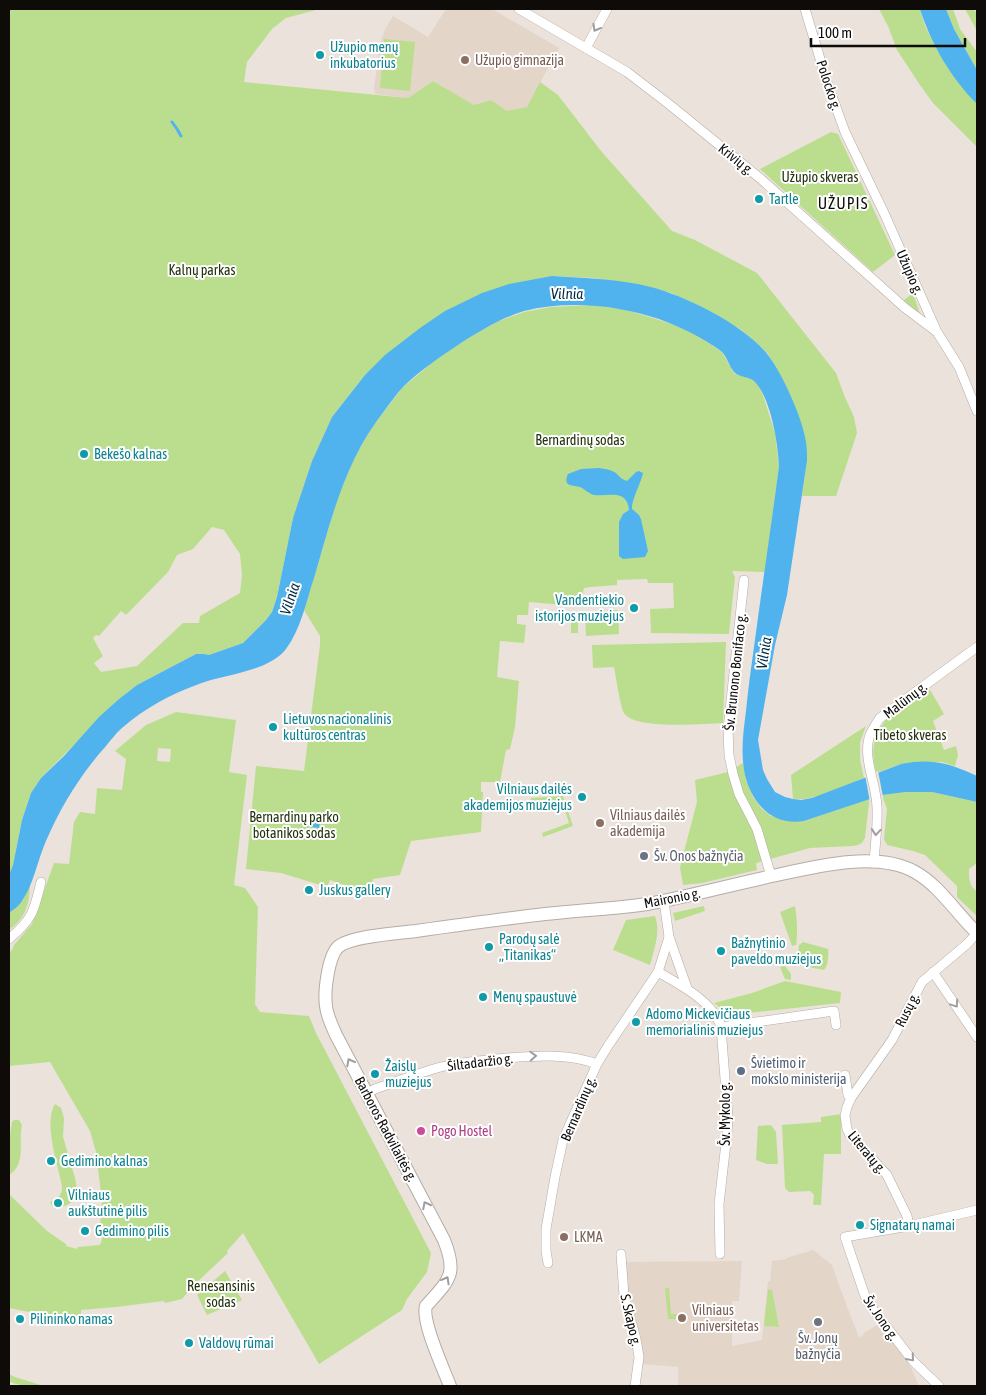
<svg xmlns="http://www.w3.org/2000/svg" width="986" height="1395" viewBox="0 0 986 1395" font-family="'Asap Condensed',sans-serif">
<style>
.built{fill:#e4d5c9}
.green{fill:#bbde8e;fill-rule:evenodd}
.water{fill:#51b3ee}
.pier{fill:#ebe2db}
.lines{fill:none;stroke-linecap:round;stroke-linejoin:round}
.stream{stroke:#51b3ee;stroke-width:3}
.street-casing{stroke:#b4aca5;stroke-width:10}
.secondary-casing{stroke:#b4aca5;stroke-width:14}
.street{stroke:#fff;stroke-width:9}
.secondary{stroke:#fff;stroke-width:12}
.oneway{stroke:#9f9d9d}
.culture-dot{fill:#0f9aa8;stroke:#fff;stroke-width:2}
.education-dot{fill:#8d6e63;stroke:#fff;stroke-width:2}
.worship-dot{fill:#6b7280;stroke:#fff;stroke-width:2}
.service-dot{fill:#5c6f8a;stroke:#fff;stroke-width:2}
.hotel-dot{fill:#d1479c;stroke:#fff;stroke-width:2}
.labels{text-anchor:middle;stroke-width:4;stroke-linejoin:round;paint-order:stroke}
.culture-label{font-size:14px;fill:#0d838f;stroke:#fff;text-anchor:start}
.education-label{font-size:14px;fill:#785e54;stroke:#fff;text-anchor:start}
.street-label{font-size:14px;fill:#0e0b09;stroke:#fff}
.park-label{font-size:14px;fill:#23320c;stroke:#fff}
.worship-label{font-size:14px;fill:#5b616d;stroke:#fff;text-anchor:start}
.service-label{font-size:14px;fill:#4e5e75;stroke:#fff;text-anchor:start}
.hotel-label{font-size:14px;fill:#b23c85;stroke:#fff;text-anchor:start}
.water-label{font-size:15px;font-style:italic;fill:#002c44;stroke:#fff}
.quarter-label{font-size:16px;letter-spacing:1px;fill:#0e0b09;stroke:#fff}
</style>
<rect width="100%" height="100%" fill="#ebe2db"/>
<g class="built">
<polygon points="446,9 492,9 559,48 527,107 507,112 491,100 474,105 433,81 408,98 375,94 374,88 380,44 385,29 393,16 428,37"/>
<polygon points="813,1250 832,1265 839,1285 859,1338 863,1335 865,1332 876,1326 878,1323 908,1361 919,1386 678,1386 678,1367 641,1364 630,1312 624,1262 742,1261 739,1301 732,1301 732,1346 762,1340 768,1281 770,1281 772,1261 786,1259 786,1258"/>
</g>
<g class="green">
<path d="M9,9H320L286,18L272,29L247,62L244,82L408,98L433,81L474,105L491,100L507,111L527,107L540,82L558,95L601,151L672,231L695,240L757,273L836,373L844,395L854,417L857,433L836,496H802L807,461L792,402L775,366L768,354L758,344L740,329L702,307L671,293L650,287L594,278L552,276L365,375L332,417L312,461L293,518L277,597L272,612L266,620L243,643L209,655L203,654H196L137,685L119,699L41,778L31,793L22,820L13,865L9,875ZM212,527L224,530L240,554L242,575L240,593L200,616L199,623H183L137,666L101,672L94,663L103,656L93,638L96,635L99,636L121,611L126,615L168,572L177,555L193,549Z"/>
<polygon points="879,9 920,9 925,26 937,50 952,74 977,104 977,147 933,103 920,85 897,50 888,26"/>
<polygon points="946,9 953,9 960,29 977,52 977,70 954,29"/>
<polygon points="965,9 973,9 976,12 977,31"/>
<polygon points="384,39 415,42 410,91 380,88"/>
<polygon points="831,132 838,134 895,255 873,272 760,169"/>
<polygon points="913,293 920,314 903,301"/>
<polygon points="591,305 627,310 672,324 695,334 722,352 734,373 738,375 749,378 757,383 763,395 775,433 779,466 765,572 732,571 735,577 729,634 651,633 650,609 674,608 673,583 648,583 647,579 617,580 617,585 591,587 584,588 581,601 577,606 529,602 528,615 517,615 517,624 526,625 524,643 500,641 497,677 519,681 515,727 510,749 506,750 500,782 481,782 481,792 483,792 481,832 411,841 400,875 373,879 369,894 330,880 327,887 281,873 246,869 256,766 304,771 320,645 320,636 304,610 340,490 357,453 373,426 402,388 439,357 475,334 499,321 524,312 551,307"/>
<polygon points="618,610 619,634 586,636 585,612"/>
<polygon points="571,614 575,614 578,620 578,633 571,633"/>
<path d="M726,642L723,723C703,724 634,730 624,713C620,706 616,677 614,667L593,668L592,645Z"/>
<path d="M929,688L944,714L933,721L944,750L956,746L958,755L955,766L942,762L901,764L876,773C871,749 872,739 887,718Z"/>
<path d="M176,712L236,720L229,772L247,775L234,885L245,888L258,907L255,1004L260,1012L309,1016L316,1033L431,1253L427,1272L407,1299L402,1310L319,1364L243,1233L227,1251L228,1253L193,1286L182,1299L165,1303L164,1301L116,1307L81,1310V1315H44L9,1308V1194L47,1231L66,1244V1246L77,1249L78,1247L100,1245L102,1240L100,1225L102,1202L96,1152L90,1131L50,1062L9,1066V953L12,950L14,945L32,924L54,863L69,864L74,822L80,812L95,814L97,788L122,790L126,759L115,751L146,725ZM158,748L171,749L170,762L157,761Z"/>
<path d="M866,726L860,742V760L864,778C842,787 817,801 793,799L791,775Z"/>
<path d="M743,763L746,780L753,797L762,809L771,816L804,821L869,799V803L865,838C862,844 859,845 853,846L810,848L756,863L757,870L702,883L683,885L680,867L697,802L695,780L728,772Z"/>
<path d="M905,791L932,792L977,802V863L969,869C969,878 969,887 977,891V916L957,897V886L925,855L913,851L887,845L884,839L887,809L882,795Z"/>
<polygon points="563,796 573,826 543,837 542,833 569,823 562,801 529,812 531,798"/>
<path d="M30,885C29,906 26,917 9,930V913L22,901Z"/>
<polygon points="704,906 705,911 675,921 673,913"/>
<path d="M795,906C797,919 798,931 796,945L792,946L780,912Z"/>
<path d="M655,916C661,932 654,949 650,965L613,950L626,920Z"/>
<path d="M803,942L828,949C829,955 828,966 824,970L799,965L797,963L799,945Z"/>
<polygon points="785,966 791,974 791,980 785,979 780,967"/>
<polygon points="785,981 841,992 840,1003 730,1015 714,1003 752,993"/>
<path d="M55,1104L61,1108L64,1118L63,1137L75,1178L78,1196C70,1205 63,1209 52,1206L50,1202C59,1199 62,1195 62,1186C58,1164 43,1123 55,1104Z"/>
<polygon points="841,1114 841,1154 824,1154 821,1205 813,1205 814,1195 810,1191 789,1192 785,1188 782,1125 821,1122 821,1117"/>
<path d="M14,1120H19L22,1125C18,1142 27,1164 9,1175V1141L12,1122Z"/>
<polygon points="771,1125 776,1132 778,1164 767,1164 756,1160 758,1126"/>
<polygon points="225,1271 242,1300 207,1315 197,1295"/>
<polygon points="665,1288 669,1288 671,1314 680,1314 680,1319 668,1319"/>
<polygon points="768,1289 772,1290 779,1327 764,1326"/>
<path d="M9,1374L15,1377L44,1386C32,1386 20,1387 9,1381Z"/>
</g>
<g class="water">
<path d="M920,9H946L954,29L977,70V104C951,78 931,44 920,9Z"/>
<path d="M552,276C584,278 620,279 651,287C686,296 746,326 768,355C782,373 803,419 806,442C807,448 807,455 807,461L787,595L775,645L758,740L763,770L767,779L775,792L785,797L793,799L801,800L812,798L901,764C932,758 949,763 977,776V802L932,792H905L882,795L804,821C774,826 754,806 746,779C740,756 743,734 746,711C748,690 751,668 754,647C762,587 771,527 779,466C778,444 771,399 755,382C749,376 740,378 734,372C729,366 727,357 722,352C719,349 715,347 712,345C695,334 678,326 659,319C616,305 568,300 524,311C501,318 480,331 461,343C441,356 421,370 404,386C397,393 391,402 385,410C345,460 332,517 314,578C306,602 301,629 286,649C268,672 225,674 199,684C171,694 145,708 122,728C116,733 111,740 106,746C81,774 61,806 46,841C38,859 33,886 22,901C19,906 13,910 9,913V875L13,865L22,820L31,793L41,778L64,756L99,717L119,699L137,685L196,654H204L209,655L243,643L266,620L272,612L277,597L293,518L312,461L332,417L365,375L385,355L420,328L445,311L482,293L509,284Z"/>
<path d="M599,468C605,469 610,469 616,473C620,477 621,479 627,481L636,472L639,471L643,473C641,483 631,501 632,509L639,515L641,519L648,551L645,557L623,559L619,556V522L623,514L629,510C627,488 607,497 594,495C589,494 585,489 580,487C573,485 562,487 568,474L581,469Z"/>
<polygon points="304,818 320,820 319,828 303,826"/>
</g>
<polygon class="pier" points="878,771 883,797 870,802 865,775"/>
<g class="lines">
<polyline class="stream" points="172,122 177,129 181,136"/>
<g class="street-casing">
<g id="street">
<polyline points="519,9 627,72 670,105 761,179 905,308 937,332"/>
<polyline points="805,9 827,82 845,132 884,213 937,332 959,367 977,411"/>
<polyline points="586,48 607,9"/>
<polyline points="744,580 728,729 729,755 733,774 739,794 757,829 771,876"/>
<path d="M874,863C875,844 878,826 877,808C877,786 863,759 869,738C871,731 876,724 880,718L977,647"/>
<polyline points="664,901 669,937 687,988"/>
<path d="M9,939C33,919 34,911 41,882"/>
<path d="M658,972C679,984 714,1002 721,1027L728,1118L727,1134L719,1204L720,1254"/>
<polyline points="933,972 977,1037"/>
<polyline points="721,1027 834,1011 836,1025"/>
<polyline points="845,1075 848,1095 851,1098"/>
<path d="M367,1093L375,1089C395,1082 416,1074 437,1068C459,1062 483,1060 506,1058C536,1056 568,1053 597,1064"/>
<polyline points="909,1226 907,1216 887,1175 850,1135 847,1129 845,1116 847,1107 851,1098 892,1040 922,982 967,944 977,933"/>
<polyline points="621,1254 624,1296 636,1339 639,1357 635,1386"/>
<polyline points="548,1263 546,1251 546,1229 555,1177 563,1140 570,1124 597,1064 608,1046 658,972 669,937"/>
<polyline points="939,1386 913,1361 872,1308 865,1296 845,1237 909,1226 977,1210"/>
</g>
</g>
<g class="secondary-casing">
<path id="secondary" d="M450,1386C444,1370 421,1321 426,1306C449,1280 458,1275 444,1240L336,1035C332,1026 327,1016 326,1006C324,992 328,957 338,947C350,936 398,933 416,931C459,925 502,919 545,914C579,910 613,909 647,904C691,896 734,884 777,875C817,866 877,851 915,872C939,885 957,914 977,933"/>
</g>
<use href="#street" class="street"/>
<use href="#secondary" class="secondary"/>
</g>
<defs><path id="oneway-chevron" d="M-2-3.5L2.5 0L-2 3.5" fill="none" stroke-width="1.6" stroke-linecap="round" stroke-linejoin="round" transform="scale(1.25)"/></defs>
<g class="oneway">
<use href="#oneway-chevron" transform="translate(596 28) rotate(119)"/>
<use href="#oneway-chevron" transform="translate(876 832) rotate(95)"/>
<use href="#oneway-chevron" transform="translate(955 1004) rotate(56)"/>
<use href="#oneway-chevron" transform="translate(533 1056) rotate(-3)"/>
<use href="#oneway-chevron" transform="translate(350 1062) rotate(-118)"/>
<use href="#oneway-chevron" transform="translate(426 1205) rotate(-117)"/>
<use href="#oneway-chevron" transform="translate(446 1280) rotate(-61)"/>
<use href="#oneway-chevron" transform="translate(911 1358) rotate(49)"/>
</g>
<g class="culture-dot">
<circle cx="320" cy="55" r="5"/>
<circle cx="759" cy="199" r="5"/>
<circle cx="84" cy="454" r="5"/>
<circle cx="634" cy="608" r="5"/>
<circle cx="273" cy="727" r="5"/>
<circle cx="582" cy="797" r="5"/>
<circle cx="309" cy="890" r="5"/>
<circle cx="489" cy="947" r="5"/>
<circle cx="721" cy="951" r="5"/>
<circle cx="483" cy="997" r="5"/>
<circle cx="636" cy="1022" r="5"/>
<circle cx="375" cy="1074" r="5"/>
<circle cx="51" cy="1161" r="5"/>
<circle cx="58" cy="1203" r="5"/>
<circle cx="860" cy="1225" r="5"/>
<circle cx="85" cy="1231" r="5"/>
<circle cx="20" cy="1319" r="5"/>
<circle cx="189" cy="1343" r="5"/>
</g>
<g class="education-dot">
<circle cx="465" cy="60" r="5"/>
<circle cx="600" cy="823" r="5"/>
<circle cx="564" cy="1237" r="5"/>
<circle cx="682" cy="1318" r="5"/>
</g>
<g class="worship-dot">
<circle cx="644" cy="856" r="5"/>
<circle cx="818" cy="1322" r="5"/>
</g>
<circle class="service-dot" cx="741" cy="1071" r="5"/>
<circle class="hotel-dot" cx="421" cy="1131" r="5"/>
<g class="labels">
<g class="culture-label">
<text x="330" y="52">Užupio menų<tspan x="330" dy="16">inkubatorius</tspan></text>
<text x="769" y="204">Tartle</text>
<text x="94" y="459">Bekešo kalnas</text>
<text x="624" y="605" text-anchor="end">Vandentiekio<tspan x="624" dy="16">istorijos muziejus</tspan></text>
<text x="283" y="724">Lietuvos nacionalinis<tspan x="283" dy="16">kultūros centras</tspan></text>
<text x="572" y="794" text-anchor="end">Vilniaus dailės<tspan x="572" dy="16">akademijos muziejus</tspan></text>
<text x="319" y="895">Juskus gallery</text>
<text x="499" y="944">Parodų salė<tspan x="499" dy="16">„Titanikas“</tspan></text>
<text x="731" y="948">Bažnytinio<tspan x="731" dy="16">paveldo muziejus</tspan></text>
<text x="493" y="1002">Menų spaustuvė</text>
<text x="646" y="1019">Adomo Mickevičiaus<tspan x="646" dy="16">memorialinis muziejus</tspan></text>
<text x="385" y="1071">Žaislų<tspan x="385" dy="16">muziejus</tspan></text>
<text x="61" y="1166">Gedimino kalnas</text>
<text x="68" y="1200">Vilniaus<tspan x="68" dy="16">aukštutinė pilis</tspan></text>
<text x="870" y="1230">Signatarų namai</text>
<text x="95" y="1236">Gedimino pilis</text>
<text x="30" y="1324">Pilininko namas</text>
<text x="199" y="1348">Valdovų rūmai</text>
</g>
<g class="education-label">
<text x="475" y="65">Užupio gimnazija</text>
<text x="610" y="820">Vilniaus dailės<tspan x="610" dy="16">akademija</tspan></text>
<text x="574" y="1242">LKMA</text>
<text x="692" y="1315">Vilniaus<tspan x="692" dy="16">universitetas</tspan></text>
</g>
<g class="street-label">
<text transform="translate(829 85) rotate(72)" y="5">Polocko g.</text>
<text transform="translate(736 159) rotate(39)" y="5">Krivių g.</text>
<text transform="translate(910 272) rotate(66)" y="5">Užupio g.</text>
<text transform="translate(735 672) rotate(-84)" y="5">Šv. Brunono Bonifaco g.</text>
<text transform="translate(905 700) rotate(-37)" y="5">Malūnų g.</text>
<text transform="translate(672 898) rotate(-11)" y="5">Maironio g.</text>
<text transform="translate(907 1010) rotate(-63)" y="5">Rusų g.</text>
<text transform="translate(480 1062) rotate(-7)" y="5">Šiltadaržio g.</text>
<text transform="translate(578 1109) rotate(-67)" y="5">Bernardinų g.</text>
<text transform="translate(725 1114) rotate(-90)" y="5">Šv. Mykolo g.</text>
<text transform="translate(386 1129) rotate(62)" y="5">Barboros Radvilaitės g.</text>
<text transform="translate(867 1152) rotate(50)" y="5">Literatų g.</text>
<text transform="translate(881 1318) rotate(56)" y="5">Šv. Jono g.</text>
<text transform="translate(631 1320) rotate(77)" y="5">S. Skapo g.</text>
</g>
<g class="park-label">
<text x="820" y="182">Užupio skveras</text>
<text x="202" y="275">Kalnų parkas</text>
<text x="580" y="445">Bernardinų sodas</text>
<text x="910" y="740">Tibeto skveras</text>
<text x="294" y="822">Bernardinų parko<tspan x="294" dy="16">botanikos sodas</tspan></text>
<text x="221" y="1291">Renesansinis<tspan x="221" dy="16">sodas</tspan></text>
</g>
<g class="worship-label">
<text x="654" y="861">Šv. Onos bažnyčia</text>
<text x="818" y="1343" text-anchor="middle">Šv. Jonų<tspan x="818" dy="16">bažnyčia</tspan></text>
</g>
<g class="service-label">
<text x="751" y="1068">Švietimo ir<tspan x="751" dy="16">mokslo ministerija</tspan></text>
</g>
<g class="hotel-label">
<text x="431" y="1136">Pogo Hostel</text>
</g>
<g class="water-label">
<text x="567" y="299">Vilnia</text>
<text transform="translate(290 599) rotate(-71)" y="5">Vilnia</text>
<text transform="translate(764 653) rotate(-81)" y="5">Vilnia</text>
</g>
<g class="quarter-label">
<text x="843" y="209">UŽUPIS</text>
</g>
</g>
<rect width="986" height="1395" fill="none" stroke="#0e0b09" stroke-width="20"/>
<path d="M811 38v8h154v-8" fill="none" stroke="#0e0b09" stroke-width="2.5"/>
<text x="818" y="38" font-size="15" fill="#0e0b09" stroke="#ffffff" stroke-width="4" paint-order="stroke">100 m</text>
</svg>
